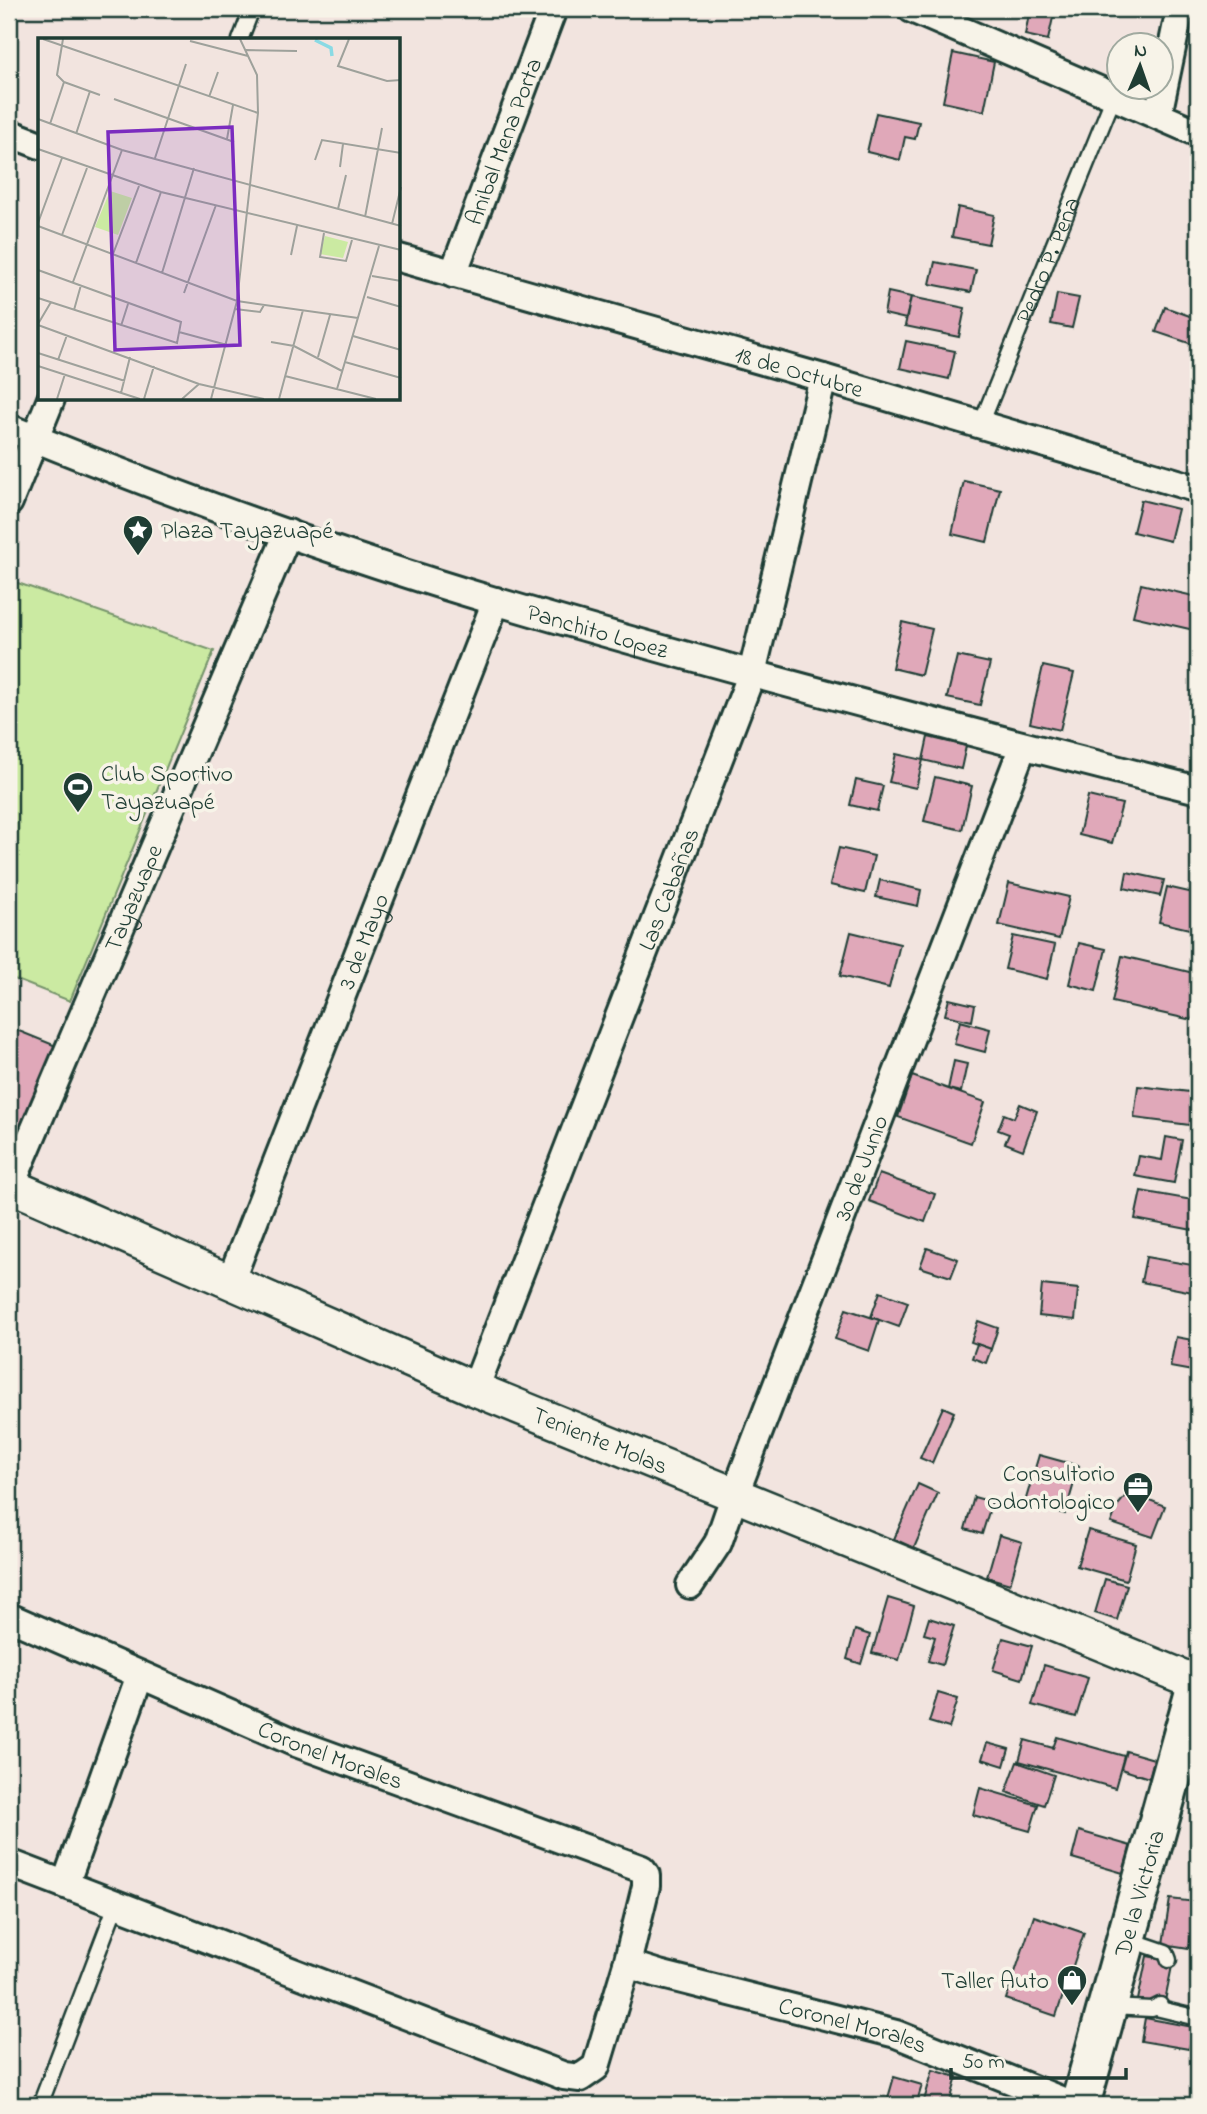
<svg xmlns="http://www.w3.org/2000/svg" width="1207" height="2114" viewBox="0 0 1207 2114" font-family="'Indie Flower',sans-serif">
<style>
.green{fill:#cbeaa2;stroke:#75946b;stroke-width:2}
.building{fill:#e0a8b9;stroke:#1f3d34;stroke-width:2}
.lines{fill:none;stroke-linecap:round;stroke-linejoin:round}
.service-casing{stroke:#1f3d34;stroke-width:19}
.minor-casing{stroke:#1f3d34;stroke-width:32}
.tertiary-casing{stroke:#1f3d34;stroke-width:38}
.secondary-casing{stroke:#1f3d34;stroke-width:44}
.service{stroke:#f7f3e8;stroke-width:14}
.minor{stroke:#f7f3e8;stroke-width:26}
.tertiary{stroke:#f7f3e8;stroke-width:33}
.secondary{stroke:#f7f3e8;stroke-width:38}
.labels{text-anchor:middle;stroke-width:7;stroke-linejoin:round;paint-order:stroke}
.street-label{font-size:24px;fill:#1f3d34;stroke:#f7f3e8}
.poi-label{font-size:24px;fill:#1f3d34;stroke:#f7f3e8;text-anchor:start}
.inset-river{fill:none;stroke:#8adae4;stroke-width:3.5}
.inset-road{fill:none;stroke:#9ea19b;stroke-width:2}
.view{fill:#7b2cbf;fill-opacity:0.15;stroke:#7b2cbf;stroke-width:3.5}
.inset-edge{fill:none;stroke:#1f3d34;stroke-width:3.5}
</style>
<rect width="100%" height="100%" fill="#f2e4df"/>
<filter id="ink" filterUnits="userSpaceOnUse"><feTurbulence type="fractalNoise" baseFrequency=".0143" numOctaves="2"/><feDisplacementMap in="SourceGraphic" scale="14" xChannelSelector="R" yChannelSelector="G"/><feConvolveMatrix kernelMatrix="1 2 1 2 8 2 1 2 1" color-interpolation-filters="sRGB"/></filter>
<g filter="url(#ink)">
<polygon class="green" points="9,580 214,651 70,1001 9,977"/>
<g class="building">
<polygon points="1030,9 1054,13 1048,40 1025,35"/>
<polygon points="953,53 994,62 984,111 943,102"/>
<polygon points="876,113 919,122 915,139 905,137 900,160 867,152"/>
<polygon points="958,207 994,215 988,244 952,237"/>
<polygon points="935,262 976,270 971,292 930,284"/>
<polygon points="888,292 911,297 906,319 884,314"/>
<polygon points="1057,294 1079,298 1072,328 1051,324"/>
<polygon points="911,297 965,308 959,337 905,326"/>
<polygon points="1165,307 1198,319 1198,346 1156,332"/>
<polygon points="906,341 955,351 949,379 900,368"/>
<polygon points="964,481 1000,489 987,542 952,534"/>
<polygon points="1141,500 1178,509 1170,541 1133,532"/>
<polygon points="1141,584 1198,597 1198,631 1133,616"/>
<polygon points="902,622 932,629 921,675 892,668"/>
<polygon points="957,656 990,663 980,705 947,698"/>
<polygon points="1043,666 1074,673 1060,730 1030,723"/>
<polygon points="928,737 966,746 961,769 923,760"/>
<polygon points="896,754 923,760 916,788 889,782"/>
<polygon points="935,777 972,786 962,830 924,821"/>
<polygon points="856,780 883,786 877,811 850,805"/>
<polygon points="1088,796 1122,804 1112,843 1079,835"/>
<polygon points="839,848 874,856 865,893 830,885"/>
<polygon points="1127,872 1164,880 1160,896 1124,888"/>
<polygon points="880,880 921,890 918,906 876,897"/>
<polygon points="1009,883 1069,897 1059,939 999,925"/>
<polygon points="1167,887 1198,894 1198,931 1159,922"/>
<polygon points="851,932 900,944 889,988 840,976"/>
<polygon points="1013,936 1055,945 1047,979 1005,969"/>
<polygon points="1079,943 1106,949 1096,991 1069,984"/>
<polygon points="1122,956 1198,974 1198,995 1192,1020 1112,1002"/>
<polygon points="949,999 975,1005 972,1021 945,1015"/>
<polygon points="960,1021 990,1029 985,1052 954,1044"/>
<polygon points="9,1027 66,1050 9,1171"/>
<polygon points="954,1061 967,1064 961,1092 948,1089"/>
<polygon points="912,1076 985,1102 971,1143 898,1117"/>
<polygon points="1138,1086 1198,1093 1198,1126 1134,1118"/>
<polygon points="1020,1104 1037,1111 1023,1150 1005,1143 1009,1134 998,1130 1004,1114 1014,1118"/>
<polygon points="1166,1137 1182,1140 1174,1183 1135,1176 1139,1156 1162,1160"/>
<polygon points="879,1174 935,1194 925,1222 869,1201"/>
<polygon points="1141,1191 1198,1201 1198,1231 1135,1219"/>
<polygon points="927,1248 958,1259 951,1277 920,1267"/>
<polygon points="1146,1257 1198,1266 1198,1293 1141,1282"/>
<polygon points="1042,1285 1078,1289 1075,1320 1039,1316"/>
<polygon points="880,1292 908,1302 899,1327 871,1317"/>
<polygon points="846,1309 879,1320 869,1351 835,1339"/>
<polygon points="978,1321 998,1328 991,1349 971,1342"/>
<polygon points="1176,1337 1198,1341 1198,1372 1170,1367"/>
<polygon points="977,1344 991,1349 986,1363 972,1358"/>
<polygon points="943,1407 954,1412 932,1463 920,1458"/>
<polygon points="1039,1455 1079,1466 1065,1514 1025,1502"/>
<polygon points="918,1484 938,1493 914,1548 894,1539"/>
<polygon points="1129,1492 1165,1506 1153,1537 1111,1523 1118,1505"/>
<polygon points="974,1497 992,1502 982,1534 965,1529"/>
<polygon points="1088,1530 1136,1544 1126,1580 1077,1566"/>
<polygon points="999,1535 1022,1542 1010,1584 987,1577"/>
<polygon points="1105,1579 1127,1585 1117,1620 1095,1613"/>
<polygon points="888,1598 914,1606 899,1660 872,1653"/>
<polygon points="929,1618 954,1626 942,1665 928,1661 935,1637 924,1634"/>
<polygon points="855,1630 870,1635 861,1664 847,1659"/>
<polygon points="1003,1638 1032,1646 1022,1679 993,1670"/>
<polygon points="1044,1665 1088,1678 1076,1717 1032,1705"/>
<polygon points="938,1693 958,1699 949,1728 929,1722"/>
<polygon points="1057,1737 1124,1756 1115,1788 1019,1761 1025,1740 1053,1748"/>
<polygon points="987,1743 1009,1749 1004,1766 982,1759"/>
<polygon points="1126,1751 1154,1759 1149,1778 1121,1769"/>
<polygon points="1017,1762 1054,1775 1044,1805 1006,1792"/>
<polygon points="980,1788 1038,1805 1030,1831 973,1815"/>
<polygon points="1079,1831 1131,1846 1123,1873 1072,1858"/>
<polygon points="1170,1899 1196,1902 1189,1948 1163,1944"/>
<polygon points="1034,1916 1084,1933 1056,2016 1006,1999"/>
<polygon points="1193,1921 1198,1921 1198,1946 1190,1945"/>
<polygon points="1147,1956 1173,1961 1164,2006 1138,2000"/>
<polygon points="1145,2018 1193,2027 1189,2049 1141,2041"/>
<polygon points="933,2070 957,2077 949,2105 923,2104"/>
<polygon points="894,2077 922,2085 916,2105 886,2105"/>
</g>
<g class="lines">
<g class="service-casing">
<g id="service">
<polyline points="240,40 252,9"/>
<path id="s1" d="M981,424L1114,96"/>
<polyline points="1128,1939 1166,1952 1169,1960"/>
<polyline points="1110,2007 1152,2009 1160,2005"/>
<polyline points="1156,2008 1198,2018"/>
<polyline points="40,2105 116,1905"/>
</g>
</g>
<g class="minor-casing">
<g id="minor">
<polyline points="912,9 1198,133"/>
<polyline points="1158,115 1180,9"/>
<polyline points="9,133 40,145"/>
<path id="s2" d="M399,258L823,378L1198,489"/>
<path id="s3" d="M453,274L553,9"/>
<path id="s4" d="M9,428C169,493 332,553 498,602C729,670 964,731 1198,790"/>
<polyline points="9,502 51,399"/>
<path id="s5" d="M11,1185L288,533"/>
<path id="s6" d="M230,1282L496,601"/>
<path id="s7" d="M475,1389L752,673L823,378"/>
<path id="s8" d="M690,1585L718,1543L735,1494L1023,746"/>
<path id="s9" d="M9,1617L296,1743L642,1869L646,1875V1886L627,1964L596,2067L580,2078L564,2076L9,1863"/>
<polyline points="65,1885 140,1675"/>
<path id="s10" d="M627,1964L659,1974L896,2034L1073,2105"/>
</g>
</g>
<g class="tertiary-casing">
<g id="tertiary">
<path id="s11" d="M9,1185L475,1389L1198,1683"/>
</g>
</g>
<g class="secondary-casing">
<g id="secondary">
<path id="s12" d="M1080,2105L1198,1681"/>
</g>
</g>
<use href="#service" class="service"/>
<use href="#minor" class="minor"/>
<use href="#tertiary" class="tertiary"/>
<use href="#secondary" class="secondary"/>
</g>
</g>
<defs>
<g id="sight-pin" transform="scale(1.575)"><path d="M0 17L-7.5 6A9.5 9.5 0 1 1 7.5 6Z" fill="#1f3d34" stroke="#f7f3e8"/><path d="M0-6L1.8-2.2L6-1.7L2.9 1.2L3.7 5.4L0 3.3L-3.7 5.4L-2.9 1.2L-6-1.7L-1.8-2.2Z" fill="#fff"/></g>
<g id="stadium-pin" transform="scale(1.575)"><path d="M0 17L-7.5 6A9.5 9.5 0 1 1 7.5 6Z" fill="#1f3d34" stroke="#f7f3e8"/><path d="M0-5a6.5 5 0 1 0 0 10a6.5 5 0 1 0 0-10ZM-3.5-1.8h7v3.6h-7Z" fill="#fff"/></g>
<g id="office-pin" transform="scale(1.575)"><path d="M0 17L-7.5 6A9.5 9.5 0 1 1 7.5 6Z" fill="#1f3d34" stroke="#f7f3e8"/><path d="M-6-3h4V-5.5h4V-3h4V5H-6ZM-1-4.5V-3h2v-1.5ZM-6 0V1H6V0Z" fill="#fff"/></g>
<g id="shop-pin" transform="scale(1.575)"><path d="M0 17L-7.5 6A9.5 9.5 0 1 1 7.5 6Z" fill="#1f3d34" stroke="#f7f3e8"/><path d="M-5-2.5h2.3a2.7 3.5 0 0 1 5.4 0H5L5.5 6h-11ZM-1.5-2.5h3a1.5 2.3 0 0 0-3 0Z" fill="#fff"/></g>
</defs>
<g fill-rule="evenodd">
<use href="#sight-pin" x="138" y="530"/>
<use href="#stadium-pin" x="78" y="787"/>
<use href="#office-pin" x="1138" y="1487"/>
<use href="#shop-pin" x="1072" y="1980"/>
</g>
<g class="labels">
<g class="street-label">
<text dy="8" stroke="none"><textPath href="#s3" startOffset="142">Anibal Mena Porta</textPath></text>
<text dy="8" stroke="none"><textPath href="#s1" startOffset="177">Pedro P. Peña</textPath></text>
<text dy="8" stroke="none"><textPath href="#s2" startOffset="416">18 de Octubre</textPath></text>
<text dy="8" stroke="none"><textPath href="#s4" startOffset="623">Panchito Lopez</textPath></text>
<text dy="8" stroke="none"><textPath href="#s7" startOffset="536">Las Cabañas</textPath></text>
<text dy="8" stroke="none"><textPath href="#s5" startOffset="312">Tayazuape</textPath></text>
<text dy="8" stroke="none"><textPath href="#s6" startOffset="366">3 de Mayo</textPath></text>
<text dy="8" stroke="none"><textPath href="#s8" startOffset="452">30 de Junio</textPath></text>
<text dy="8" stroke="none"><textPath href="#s11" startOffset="644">Teniente Molas</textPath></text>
<text dy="8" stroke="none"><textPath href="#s9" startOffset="350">Coronel Morales</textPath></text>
<text dy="8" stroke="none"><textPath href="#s12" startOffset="220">De la Victoria</textPath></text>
<text dy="8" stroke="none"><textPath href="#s10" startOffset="234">Coronel Morales</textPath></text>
</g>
<g class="poi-label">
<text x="161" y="538">Plaza Tayazuapé</text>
<text x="101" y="781">Club Sportivo<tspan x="101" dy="28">Tayazuapé</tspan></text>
<text x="1115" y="1481" text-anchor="end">Consultorio<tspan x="1115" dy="28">Odontologico</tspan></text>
<text x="1049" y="1988" text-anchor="end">Taller Auto</text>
</g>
</g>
<g transform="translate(38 38)">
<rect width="362" height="362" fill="#f2e4df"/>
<path d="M72,153L94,160L80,197L57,189ZM287,198L310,204L305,220L282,216Z" fill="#cbeaa2"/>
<path class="inset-river" d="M277,2L293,10L294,18"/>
<path class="inset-road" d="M5,1L220,75M311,1L300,28L349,43L363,42M152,3L210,18M208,12L259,13M26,44L62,57M171,59L180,34M76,61L196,104M0,81L84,112L363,188M12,86L26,44L19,37L25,1M38,96L52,53M189,101L195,67M0,111L123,154L363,212M117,120L148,26M277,122L284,102L363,115M302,129L305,106M300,171L308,137M327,179L344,90M0,185L24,120M354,186L363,149M0,188L199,263L320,280M286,195L282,219L308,223L314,202M24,197L49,130M75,216L101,148M253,217L259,188M98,225L123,154M0,232L143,284L139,305L0,260M124,235L156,130M334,238L363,243M35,244L84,112M146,255L178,167M329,259L363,269M197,271L222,274L226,267M36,272L43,247M0,286L13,264M0,287L161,346L226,361M83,288L90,266M141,294L189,307M315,298L363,312M233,304L256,308L304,333M0,315L87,343M280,319L292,277M20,322L29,297M307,324L363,340M0,328L102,361M247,338L338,361M299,351L341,208M83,355L92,319M19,361L27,336M106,361L116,328M144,361L161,346M173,361L199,263L220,75L219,37L202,1M241,361L265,272"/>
<path class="view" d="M194,89L202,307L77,312L70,94Z"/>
<rect width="362" height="362" class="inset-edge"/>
</g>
<rect width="1207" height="2114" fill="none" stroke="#f7f3e8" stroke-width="35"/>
<rect x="18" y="18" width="1172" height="2079" fill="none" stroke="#1f3d34" stroke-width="2.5" filter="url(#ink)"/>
<g transform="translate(1140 66) rotate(2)"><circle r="33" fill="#f7f3e8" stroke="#a1aaa0" stroke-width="2"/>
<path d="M0-5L12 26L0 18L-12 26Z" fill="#1f3d34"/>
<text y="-10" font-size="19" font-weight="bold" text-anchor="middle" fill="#1f3d34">N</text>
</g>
<path d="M951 2068v10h175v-10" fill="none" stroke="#1f3d34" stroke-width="3.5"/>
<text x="962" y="2068" font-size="21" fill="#1f3d34" stroke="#f7f3e8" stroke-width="5" paint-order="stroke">50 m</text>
</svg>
